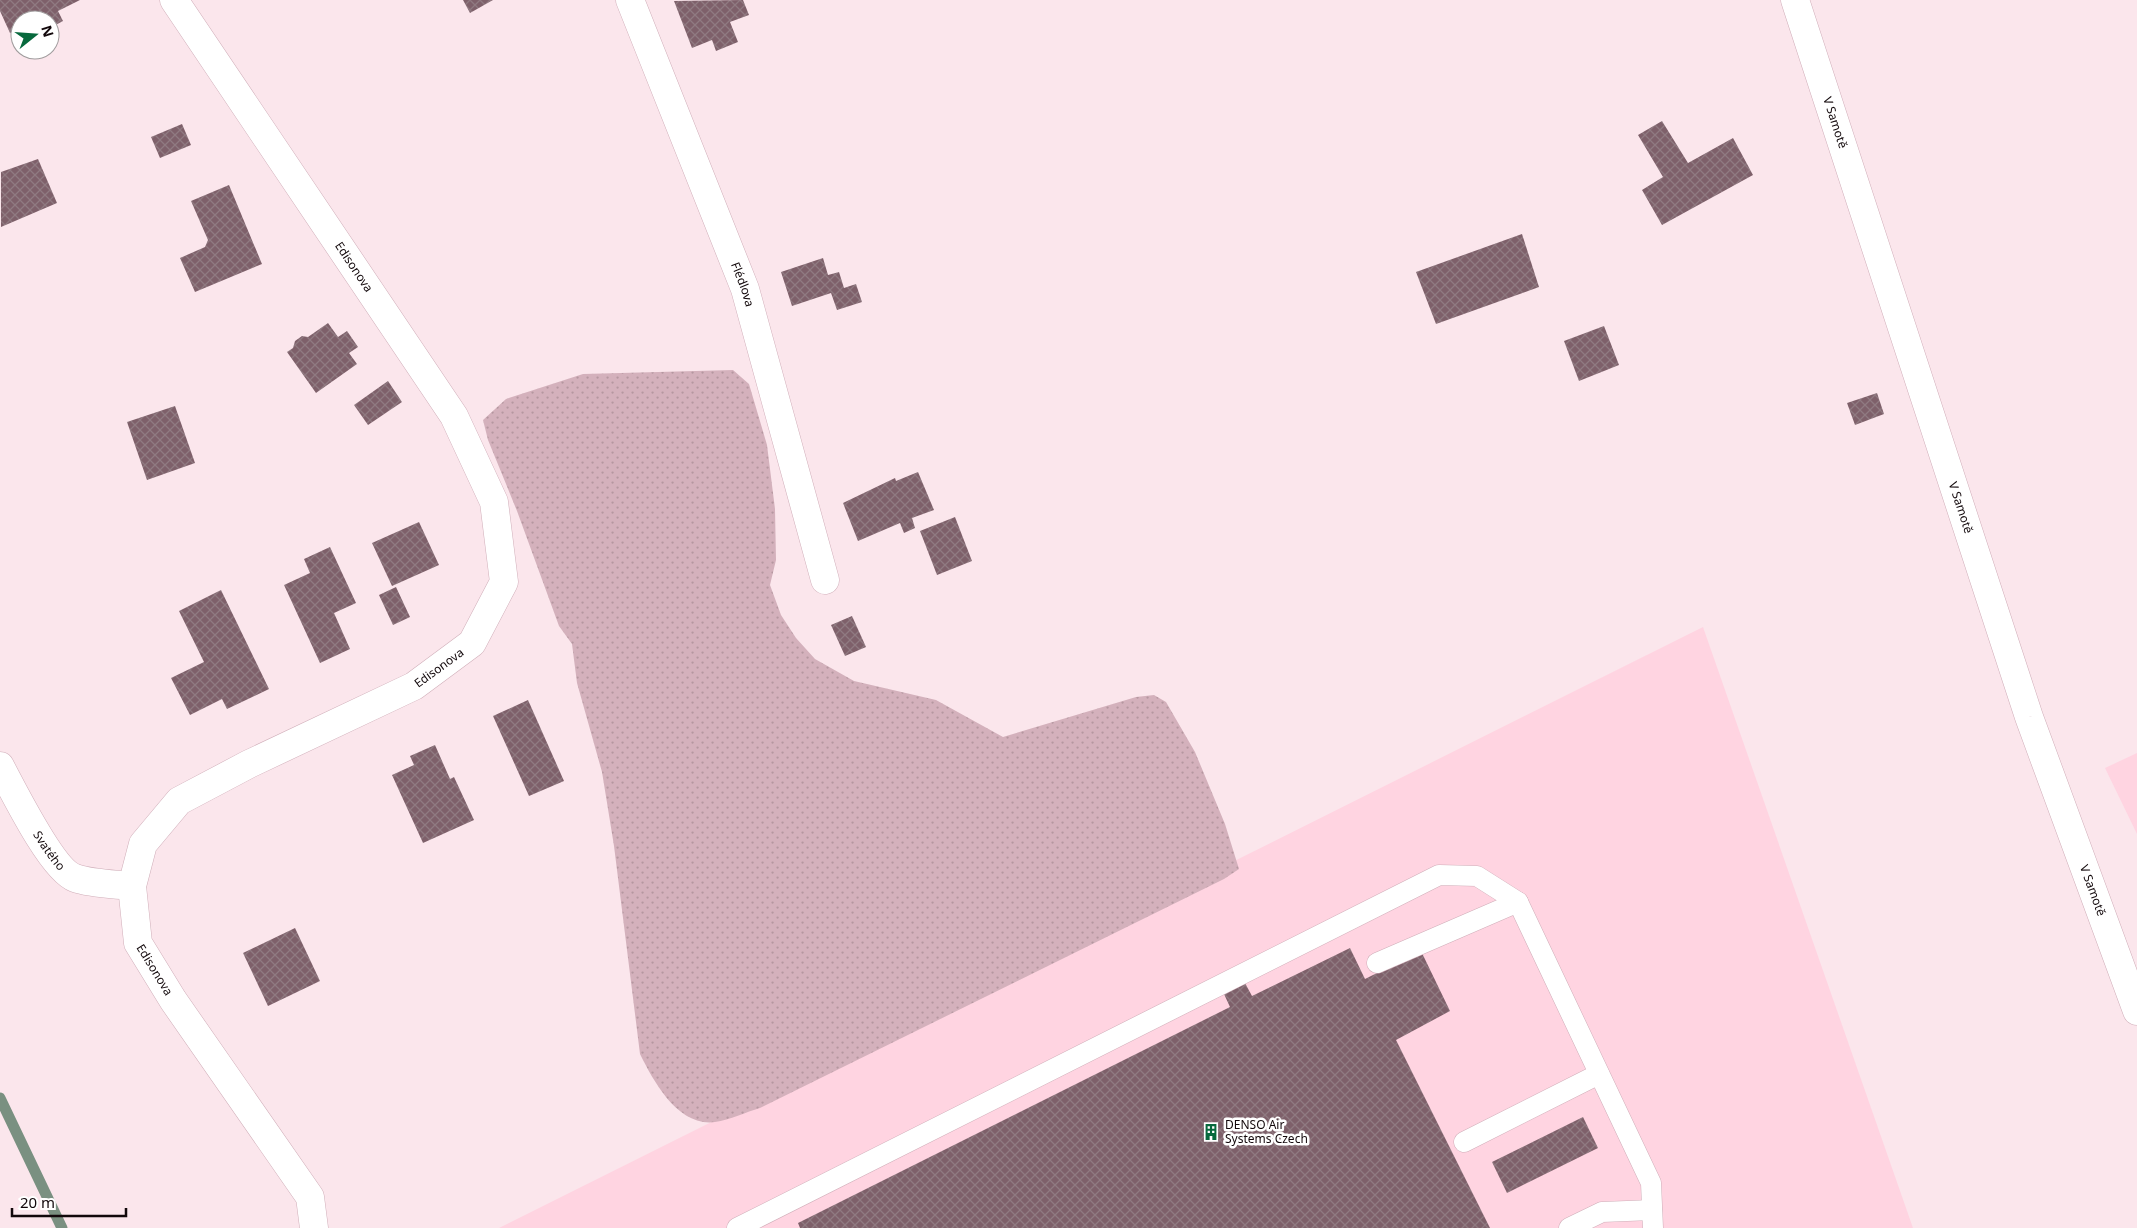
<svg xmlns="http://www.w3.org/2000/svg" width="2137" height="1228" viewBox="0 0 2137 1228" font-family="'Noto Sans',sans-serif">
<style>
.built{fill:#ffd4e1}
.grass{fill:url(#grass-dots)}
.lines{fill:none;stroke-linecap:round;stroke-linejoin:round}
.stream{stroke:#7a9081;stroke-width:11}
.building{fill:url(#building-cross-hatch)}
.service-casing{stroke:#d0aeb9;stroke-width:21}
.minor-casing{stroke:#d0aeb9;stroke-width:29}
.service{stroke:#fff;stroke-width:20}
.minor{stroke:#fff;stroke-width:28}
.labels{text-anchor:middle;stroke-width:5;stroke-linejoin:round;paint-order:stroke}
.street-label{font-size:12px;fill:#12080b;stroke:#fff}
.poi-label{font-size:12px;fill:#12080b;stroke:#fff;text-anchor:start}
</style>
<defs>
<pattern id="grass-dots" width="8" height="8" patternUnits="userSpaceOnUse" patternTransform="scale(1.25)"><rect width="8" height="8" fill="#d4b1bc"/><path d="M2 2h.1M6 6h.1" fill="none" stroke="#b597a0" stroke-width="1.8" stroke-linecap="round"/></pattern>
<pattern id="building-cross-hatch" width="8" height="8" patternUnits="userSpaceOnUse" patternTransform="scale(1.25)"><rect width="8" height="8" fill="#7e606a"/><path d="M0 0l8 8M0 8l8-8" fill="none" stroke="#8f7a81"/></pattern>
</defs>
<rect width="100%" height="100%" fill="#fbe6ec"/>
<g class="built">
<polygon points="1703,627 1913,1228 499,1228"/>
<polygon points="2137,753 2137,834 2105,768"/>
</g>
<path class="grass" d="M733,370L749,384L767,445L775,509L776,560L770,585L781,615L796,638L815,659L854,681L936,700L1003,737L1136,697L1154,695L1166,702L1195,752L1225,824L1239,869L1224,879L760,1108C746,1112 730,1120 715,1122C678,1127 654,1082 640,1054L614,846L602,772L577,683L572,644L559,626L517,511L488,440L483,420L506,399L583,374Z"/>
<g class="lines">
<polyline class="stream" points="0,1098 62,1228"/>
</g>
<g class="building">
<polygon points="0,0 80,0 58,11 63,21 50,28 50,20 20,20 20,28 10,33 0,11"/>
<polygon points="463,0 493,0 470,13"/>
<polygon points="743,0 749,15 730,22 738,42 716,51 712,40 692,48 674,1"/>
<polygon points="1662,121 1688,163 1733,138 1753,175 1662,225 1642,190 1663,177 1638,135"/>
<polygon points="182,124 191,145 160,158 151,137"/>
<polygon points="38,159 57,203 1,227 1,172"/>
<polygon points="229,185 262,264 195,292 180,258 205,247 208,240 191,201"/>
<polygon points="1522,234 1539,287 1436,324 1416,272"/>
<polygon points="823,258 828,275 839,272 844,288 856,284 862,302 837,310 831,293 792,306 781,272"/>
<polygon points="328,323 338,337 347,331 358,347 349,353 357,364 316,393 287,352 293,348 295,341 302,336 308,337"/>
<polygon points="1604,326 1619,365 1579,381 1564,341"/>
<polygon points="388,381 402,402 368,425 354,405"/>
<polygon points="1877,393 1884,414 1855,425 1847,403"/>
<polygon points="175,406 195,463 147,480 127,422"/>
<polygon points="918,472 934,510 912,518 915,528 904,533 900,523 858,541 843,503 895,478 896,481"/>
<polygon points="955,517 972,561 937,575 920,531"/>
<polygon points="419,522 439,565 392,586 372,543"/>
<polygon points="330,547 356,603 334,613 350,649 320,663 284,585 310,573 304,559"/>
<polygon points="396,587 410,617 393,625 379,595"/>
<polygon points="221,590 269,689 227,709 222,699 190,715 171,678 204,662 179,611"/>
<polygon points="852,616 866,647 845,656 831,625"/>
<polygon points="528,700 564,781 529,796 493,716"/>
<polygon points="435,745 450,779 454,777 474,820 423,843 392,775 414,765 410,756"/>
<polygon points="295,928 320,981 268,1006 243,953"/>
<polygon points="1350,948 1365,979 1421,951 1450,1011 1396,1040 1490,1228 800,1228 798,1223 1230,1007 1224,994 1245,983 1252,996"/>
<polygon points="1583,1117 1598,1148 1507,1193 1492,1162"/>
</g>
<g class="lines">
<g class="service-casing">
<g id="service">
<polyline points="1377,963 1518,902"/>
<polyline points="1464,1142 1599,1074"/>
<polyline points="737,1228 1439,875 1477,876 1518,902 1651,1183 1653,1228"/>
<polyline points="1569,1228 1602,1212 1652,1210"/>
</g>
</g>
<g class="minor-casing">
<g id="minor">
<path id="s1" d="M174,0L454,416L494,502L504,582L472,643L414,686L249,764L179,801L143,844L132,886L138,943L173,1000L310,1197L314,1228"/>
<path id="s2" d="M630,0L745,289L825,580"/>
<path id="s3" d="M1795,0L2029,717L2137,1011"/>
<path id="s4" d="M0,766C13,790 52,870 75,878C92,884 114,884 132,886"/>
</g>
</g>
<use href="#service" class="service"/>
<use href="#minor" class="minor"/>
</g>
<defs>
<g id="building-bare" transform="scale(1.35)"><path d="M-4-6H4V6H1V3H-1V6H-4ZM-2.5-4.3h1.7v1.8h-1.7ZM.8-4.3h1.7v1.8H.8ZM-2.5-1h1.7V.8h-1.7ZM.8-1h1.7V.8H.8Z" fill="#07693d" stroke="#fff" stroke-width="2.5" paint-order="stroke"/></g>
</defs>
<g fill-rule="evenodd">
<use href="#building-bare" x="1211" y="1132"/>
</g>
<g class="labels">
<g class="street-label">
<text dy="4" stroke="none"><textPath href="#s3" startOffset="129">V Samotě</textPath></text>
<text dy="4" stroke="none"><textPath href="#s1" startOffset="322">Edisonova</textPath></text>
<text dy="4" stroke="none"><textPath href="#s2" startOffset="306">Flédlova</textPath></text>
<text dy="4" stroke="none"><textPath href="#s3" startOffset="534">V Samotě</textPath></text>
<text transform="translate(439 668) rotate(-36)" y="4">Edisonova</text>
<text dy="4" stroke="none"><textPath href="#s4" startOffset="98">Svatého</textPath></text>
<text dy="4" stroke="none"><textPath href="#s3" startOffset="939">V Samotě</textPath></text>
<text dy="4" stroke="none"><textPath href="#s1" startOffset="1268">Edisonova</textPath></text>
</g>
<g class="poi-label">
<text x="1225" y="1129">DENSO Air<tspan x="1225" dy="14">Systems Czech</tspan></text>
</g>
</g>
<g transform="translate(35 35) rotate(73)"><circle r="24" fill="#ffffff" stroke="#a09c9d"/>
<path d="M0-4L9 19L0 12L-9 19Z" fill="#07693d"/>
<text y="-8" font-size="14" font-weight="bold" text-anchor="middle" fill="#12080b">N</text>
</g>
<path d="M12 1208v8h114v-8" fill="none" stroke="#12080b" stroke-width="2.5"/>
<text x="20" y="1208" font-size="15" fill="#12080b" stroke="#ffffff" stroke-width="4" paint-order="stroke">20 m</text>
</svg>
